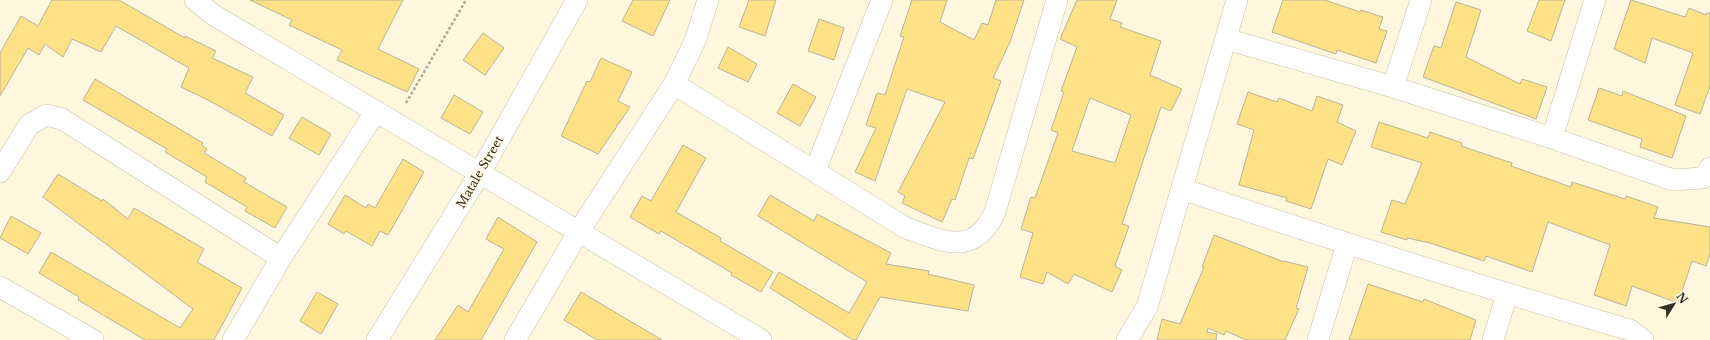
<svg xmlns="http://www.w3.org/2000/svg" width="1710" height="340" viewBox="0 0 1710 340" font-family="'Libre Baskerville',serif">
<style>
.building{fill:#fce186;stroke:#bbb49b;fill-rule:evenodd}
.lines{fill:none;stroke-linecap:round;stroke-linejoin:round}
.street-casing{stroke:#c8c0a7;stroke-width:22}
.path{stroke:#b1ab97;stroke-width:2.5;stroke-dasharray:3 2;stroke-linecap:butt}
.street{stroke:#fff;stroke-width:21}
.labels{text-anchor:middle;stroke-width:3;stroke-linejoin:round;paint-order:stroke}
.street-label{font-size:12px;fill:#333127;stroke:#fff7dd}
</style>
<rect width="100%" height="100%" fill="#fff7dd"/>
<g class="building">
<polygon points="52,0 119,0 185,38 185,36 216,51 212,58 253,77 245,93 284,115 272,136 210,101 181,87 189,68 116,26 101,52 72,39 63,57 45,44 39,55 28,48 0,96 0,53 21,16 38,26"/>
<polygon points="250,0 403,0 378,49 419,69 407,92 337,60 342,50 289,25 292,20"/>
<polygon points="633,0 670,0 653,36 622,21"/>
<polygon points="749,0 776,0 765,36 739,27"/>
<polygon points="912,0 947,0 940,22 974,40 982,23 988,25 996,0 1024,0 1010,42 993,78 1001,81 990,112 973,159 969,158 955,200 952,199 942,222 902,203 905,196 898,192 945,102 907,89 875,181 855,172 876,128 866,125 877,93 885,95 904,37 900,36"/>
<path d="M1077,0H1117L1110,19L1122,23L1120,27L1161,41L1150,75L1182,89L1171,111L1161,107L1122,224L1129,226L1115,266L1122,270L1112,292L1074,274L1068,284L1047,272L1043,284L1020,277L1033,233L1021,229L1031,197L1035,198L1058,133L1051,130L1064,92L1061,91L1077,47L1060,39ZM1090,98L1131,115L1115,163L1072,151Z"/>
<polygon points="1283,0 1325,0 1360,12 1361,10 1383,17 1379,29 1387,31 1376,63 1337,50 1336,54 1272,32"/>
<polygon points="1539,0 1565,0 1551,41 1527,31"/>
<polygon points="1631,0 1685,17 1689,8 1706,15 1706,13 1710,13 1710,86 1700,114 1675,105 1693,53 1652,38 1645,63 1614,49"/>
<polygon points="1456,2 1481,10 1466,57 1520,84 1522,79 1547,87 1536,119 1423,77 1434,46 1441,48"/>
<polygon points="819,19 844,28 834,60 808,51"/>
<polygon points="483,33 504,48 485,75 463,60"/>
<polygon points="728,47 757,64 748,82 718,68"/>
<polygon points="601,58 632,72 618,101 630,107 598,154 561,136 587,81 590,82"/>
<polygon points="95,79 203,143 201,145 207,149 204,153 246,178 244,182 287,207 275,228 245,211 247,207 205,182 207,177 165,152 167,149 83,100"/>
<polygon points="793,84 816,97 800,126 777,113"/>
<polygon points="1599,88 1622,96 1623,91 1686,116 1672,158 1640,147 1642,139 1588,120"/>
<polygon points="1248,92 1277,102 1279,98 1312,111 1317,96 1343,105 1337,122 1356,131 1342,165 1328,159 1311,209 1286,201 1287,198 1239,185 1254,130 1237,124"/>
<polygon points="454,95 483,112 470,134 441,118"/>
<polygon points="302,117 331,134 319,155 289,138"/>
<polygon points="1379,122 1428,138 1430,132 1462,143 1461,146 1512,163 1511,166 1571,187 1572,182 1625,199 1626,196 1658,207 1654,218 1710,227 1710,253 1706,266 1692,261 1678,303 1632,286 1626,306 1594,295 1610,245 1548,222 1532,272 1486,256 1484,261 1430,243 1407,238 1407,240 1381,232 1392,200 1405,204 1422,163 1371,147"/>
<polygon points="683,145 706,158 676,212 721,238 720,241 773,272 761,292 731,275 732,273 661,231 659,234 630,217 642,196 651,201"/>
<polygon points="403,159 424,172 388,235 380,231 372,246 346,231 344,234 328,224 345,195 366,208 368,204 375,208"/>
<polygon points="58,174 102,201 103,199 128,219 134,208 204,249 197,262 242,288 214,340 145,340 78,300 79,297 39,273 51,252 180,328 193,309 43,197"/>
<polygon points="770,195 814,221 817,214 891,253 886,264 929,271 928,274 974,285 968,311 880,297 856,340 853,340 770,288 779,272 849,313 867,282 758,216"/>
<polygon points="11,216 41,233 28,254 0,238"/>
<polygon points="498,217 537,242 481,340 435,340 458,305 468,312 504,249 486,239"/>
<polygon points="1214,235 1284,262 1284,261 1308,267 1296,308 1299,309 1285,340 1246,340 1226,331 1224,335 1208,328 1207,332 1217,334 1216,340 1157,340 1162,319 1180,324 1204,267 1202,267"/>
<polygon points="1368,284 1423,302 1424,299 1476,320 1470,340 1349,340"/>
<polygon points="317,292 338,304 321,334 300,321"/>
<polygon points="581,292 662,340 597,340 564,320"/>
</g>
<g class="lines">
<g class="street-casing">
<g id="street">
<polyline points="195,0 212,14 761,340"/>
<polyline points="1226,39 1393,87 1552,138 1673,180 1703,178 1710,168"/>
<path d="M674,84L906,228C943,241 974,258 995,212L1057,0"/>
<polyline points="1393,87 1421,0"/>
<polyline points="1552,138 1595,0"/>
<polyline points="815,171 882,0"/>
<polyline points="0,172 29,125 46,115 62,119 281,258"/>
<path d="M1182,189C1330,239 1479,286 1630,330L1643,340"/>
<polyline points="0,287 93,340"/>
<polyline points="233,340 281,258 376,111"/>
<polyline points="377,340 480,173 577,0"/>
<polyline points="515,340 579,231 674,84 695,41 708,0"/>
<polyline points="1127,340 1147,307 1237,0"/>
<polyline points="1318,340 1347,244"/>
<polyline points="1493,340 1507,294"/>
</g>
</g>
<polyline class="path" points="406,103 466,0"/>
<use href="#street" class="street"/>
</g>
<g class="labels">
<g class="street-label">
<text transform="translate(480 172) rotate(-60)" y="4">Matale Street</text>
</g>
</g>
<g transform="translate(1674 304) rotate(53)" stroke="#fff7dd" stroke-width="3" paint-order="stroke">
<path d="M0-3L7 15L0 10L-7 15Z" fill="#333127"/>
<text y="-6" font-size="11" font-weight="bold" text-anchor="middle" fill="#333127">N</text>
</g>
</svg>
